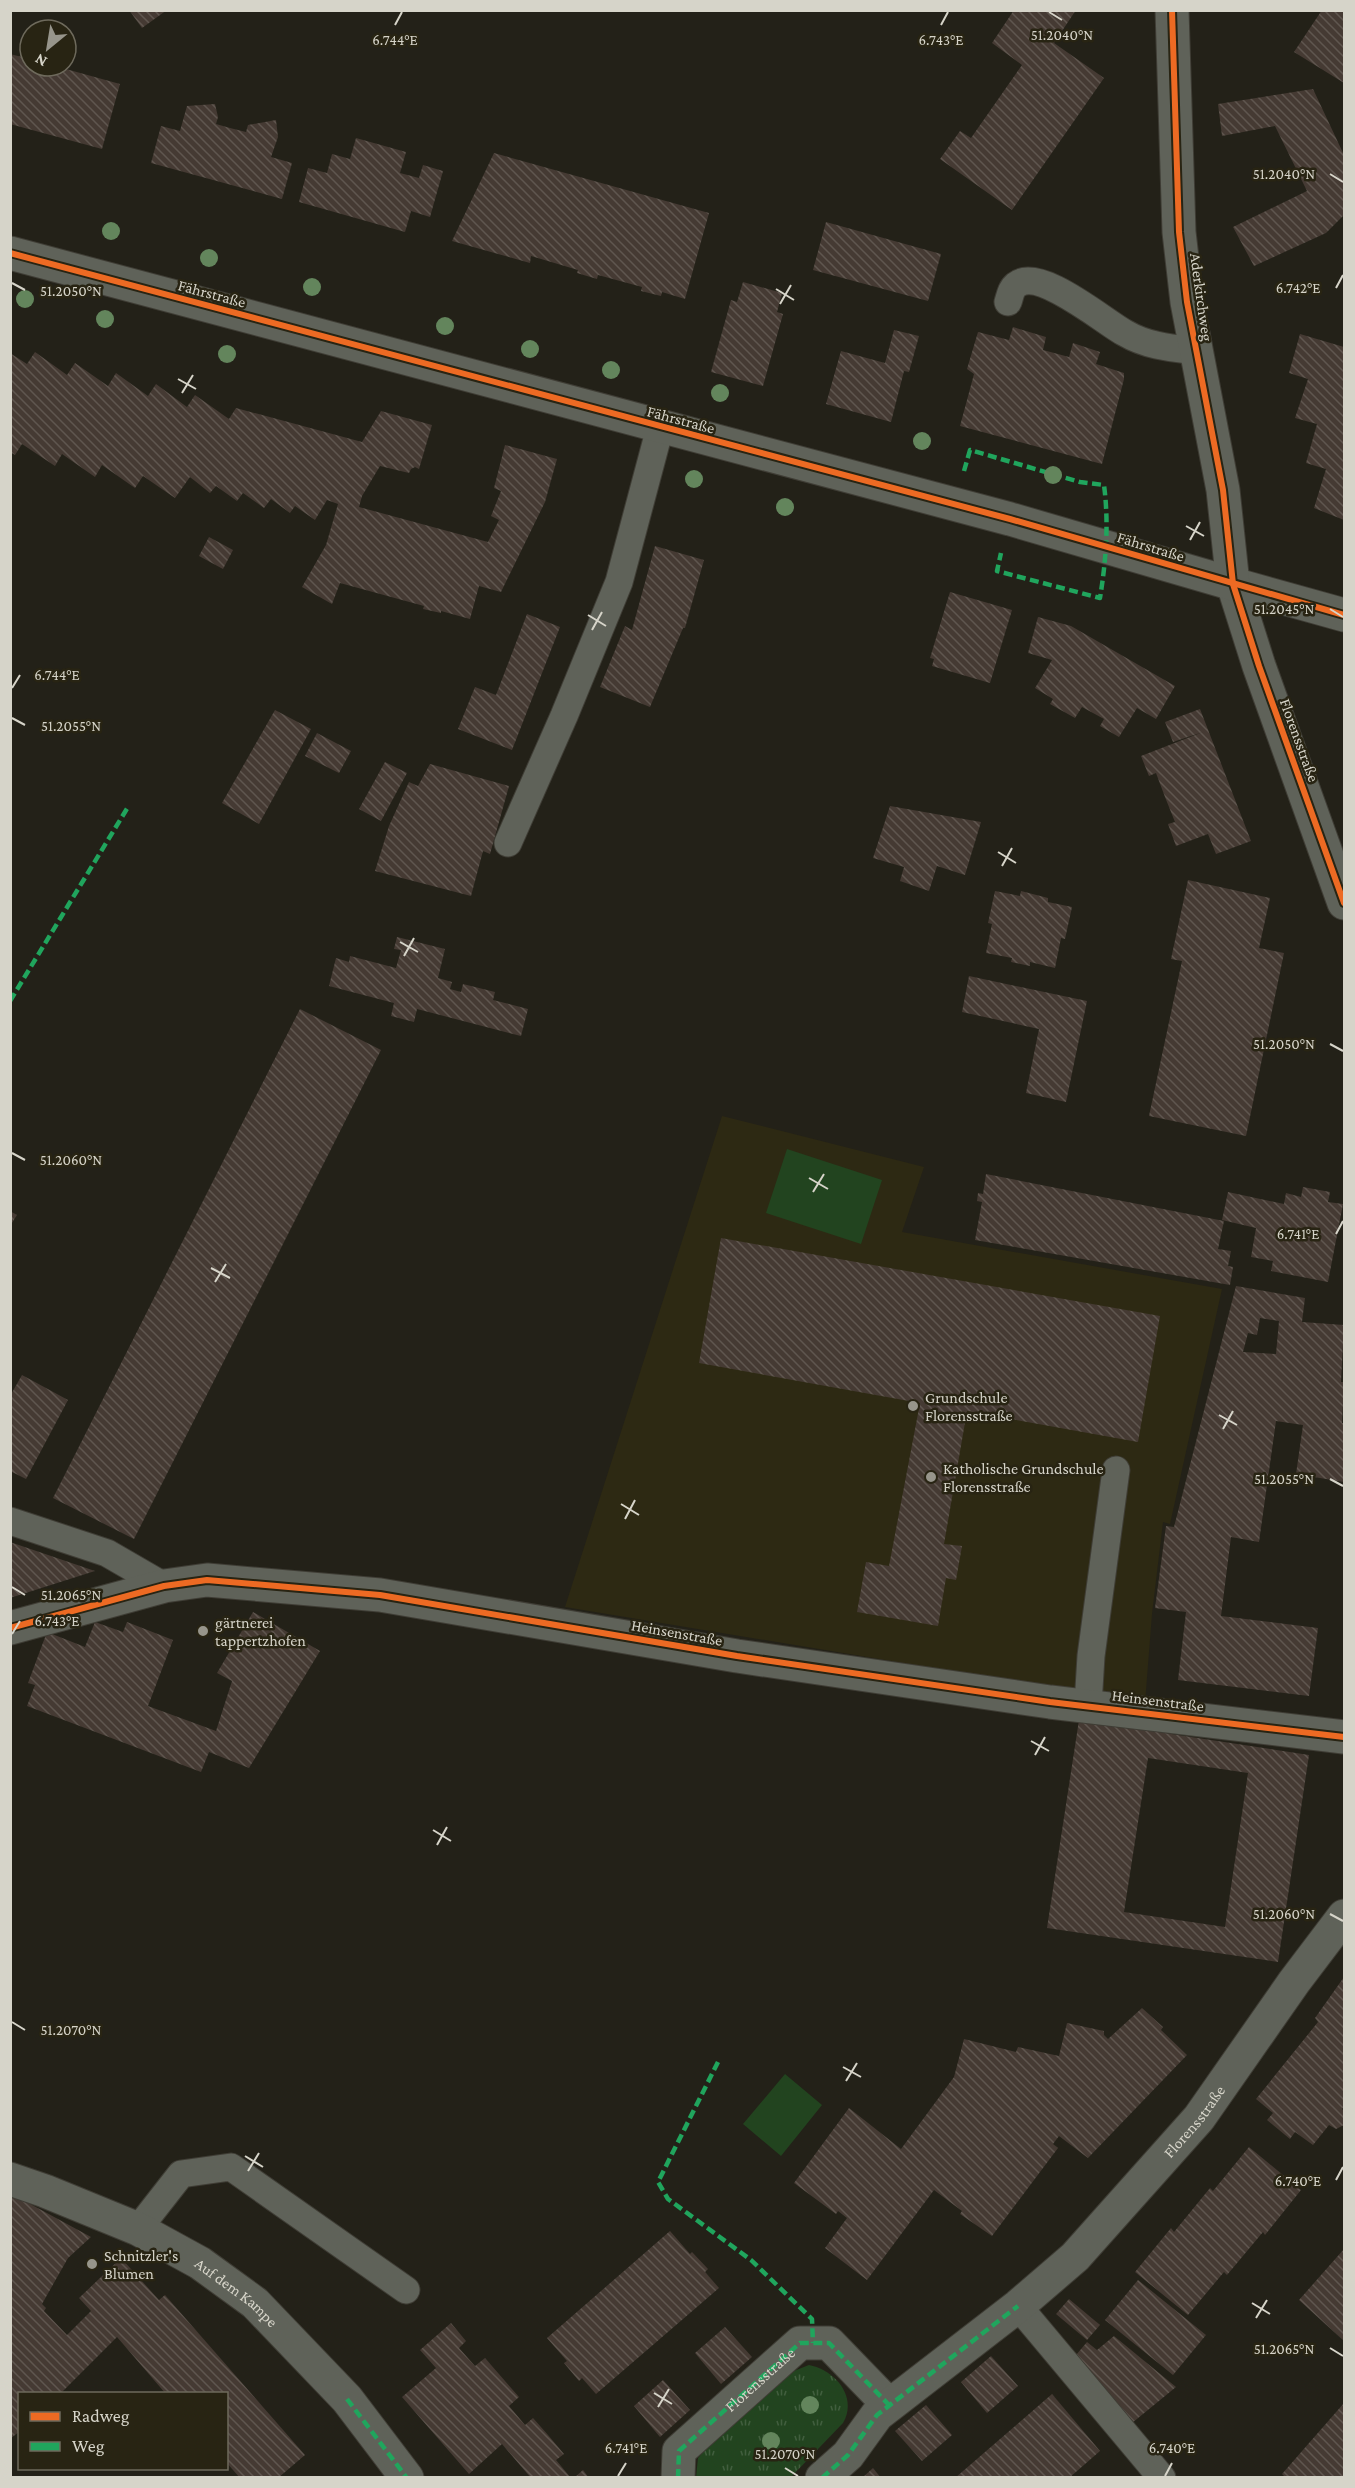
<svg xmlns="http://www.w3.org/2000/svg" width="1355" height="2488" viewBox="0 0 1355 2488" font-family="'Crimson Pro',serif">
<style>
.built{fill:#2d2913}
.grass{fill:url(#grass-tufts)}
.park{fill:#22441f}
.building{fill:url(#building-back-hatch);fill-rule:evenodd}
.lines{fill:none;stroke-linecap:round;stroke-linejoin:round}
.service-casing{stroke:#3f3d35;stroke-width:29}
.minor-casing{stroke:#3f3d35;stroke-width:35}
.tertiary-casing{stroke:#3f3d35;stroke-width:35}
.service{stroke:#5f6259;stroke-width:27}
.minor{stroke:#5f6259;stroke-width:33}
.tertiary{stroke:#5f6259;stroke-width:33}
.quiet{stroke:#20a55d;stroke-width:4.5;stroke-dasharray:9 4.5;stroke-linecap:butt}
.cycleway-casing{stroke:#282413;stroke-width:10}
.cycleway{stroke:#ed6a23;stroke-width:6}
.tree{fill:#63855c}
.ticks{fill:none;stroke:#d6d4c9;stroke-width:2}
.poi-dot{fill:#97958b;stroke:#282413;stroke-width:2}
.labels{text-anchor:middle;stroke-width:5;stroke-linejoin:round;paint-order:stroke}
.street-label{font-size:16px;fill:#d6d4c9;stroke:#282413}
.poi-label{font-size:16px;fill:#d6d4c9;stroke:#282413;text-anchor:start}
.ticks-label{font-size:15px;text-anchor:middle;fill:#d6d4c9;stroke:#282413;stroke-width:5;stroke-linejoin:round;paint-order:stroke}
</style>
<defs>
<pattern id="grass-tufts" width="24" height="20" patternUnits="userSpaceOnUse" patternTransform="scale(1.5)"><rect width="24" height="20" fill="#22441f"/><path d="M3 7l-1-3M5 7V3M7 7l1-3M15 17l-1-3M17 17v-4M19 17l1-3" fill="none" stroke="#415e3e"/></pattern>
<pattern id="building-back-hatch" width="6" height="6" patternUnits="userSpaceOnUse" patternTransform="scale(1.5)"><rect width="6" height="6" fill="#453a33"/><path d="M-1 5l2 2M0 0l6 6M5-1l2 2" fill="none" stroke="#5f564f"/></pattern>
</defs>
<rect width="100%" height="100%" fill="#232118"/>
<polygon class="built" points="722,1116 924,1167 902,1232 1222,1289 1170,1524 1163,1522 1152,1614 1145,1703 565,1607"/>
<path class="grass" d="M809,2365C835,2370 858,2397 843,2423L791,2477L696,2478L698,2458L708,2446L794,2371Z"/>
<g class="park">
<polygon points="787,1149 882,1180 861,1244 766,1213"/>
<polygon points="785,2074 822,2105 781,2156 743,2124"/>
</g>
<g class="building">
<polygon points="129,10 167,10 142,28"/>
<polygon points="1014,10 1076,10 1054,43 1104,78 1012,210 940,159 960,131 971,138 1022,65 992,43"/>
<polygon points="1322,10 1344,10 1344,83 1294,52"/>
<polygon points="10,54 30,59 30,66 55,66 120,84 102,149 10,124"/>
<polygon points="1313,89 1344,155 1344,215 1326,233 1254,266 1233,227 1307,191 1275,126 1222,136 1218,104"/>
<polygon points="215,104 218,117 216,124 230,128 246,132 248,125 276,120 278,137 271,157 292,163 282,199 151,163 161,126 180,131 187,106"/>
<polygon points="356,138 406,152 400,173 419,178 423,165 443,171 430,217 411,211 405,232 299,202 308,168 327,173 332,154 350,159"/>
<polygon points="494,153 709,213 685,299 662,292 661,296 641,291 642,287 598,275 597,279 577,273 578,270 531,256 530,263 452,241"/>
<polygon points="826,222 941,254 928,301 813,270"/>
<polygon points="743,282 782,293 777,312 783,314 763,386 711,372 731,300 737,302"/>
<polygon points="1013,327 1046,337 1043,350 1069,357 1073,343 1100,352 1096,364 1124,373 1124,379 1102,464 960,426 974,374 967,369 978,332 1009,340"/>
<polygon points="894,330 919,336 909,372 904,371 891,422 826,404 841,351 885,363"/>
<polygon points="1300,334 1344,347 1344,520 1314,508 1326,469 1306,463 1317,424 1295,418 1308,379 1289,373"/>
<polygon points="35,352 67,375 75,363 108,386 116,373 148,396 156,384 187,407 195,395 229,419 236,408 362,442 381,411 432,425 419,469 415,467 411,469 409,473 380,466 362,496 359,507 488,542 499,520 491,516 501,491 494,488 505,445 557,459 545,502 501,592 479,586 470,619 441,611 441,613 423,609 424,606 340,583 332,604 302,587 326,545 338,504 327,500 315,520 295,506 290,513 271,499 264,508 243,493 237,501 216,486 210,493 190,477 175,498 143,476 135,488 102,465 95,477 62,454 55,466 22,444 15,455 10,452 10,353 27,364"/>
<polygon points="209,537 233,550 223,569 199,556"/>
<polygon points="655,546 704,560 685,628 683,628 650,707 600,687 625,626 632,630"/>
<polygon points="950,592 1012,610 990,683 932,666 934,659 930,658"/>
<polygon points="527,614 560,627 512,750 458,729 475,687 496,695"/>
<polygon points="1038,617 1071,626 1175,686 1156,719 1137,708 1119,737 1100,726 1104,719 1082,707 1075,718 1050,704 1053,699 1035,688 1052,660 1028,653"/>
<polygon points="1200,709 1251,841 1216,854 1208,834 1176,846 1168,824 1175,822 1165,797 1156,773 1149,776 1141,756 1203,732 1173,742 1165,722"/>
<polygon points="275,710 311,729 259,824 222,803"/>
<polygon points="317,733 351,751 339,773 305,756"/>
<polygon points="385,762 407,773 381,821 359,809"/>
<polygon points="430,764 509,786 490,854 483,851 471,896 375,871 389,826 409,782 418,786"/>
<polygon points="890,806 981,822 965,875 937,866 929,891 900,881 904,867 873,858"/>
<polygon points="1188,880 1270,898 1259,948 1284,953 1246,1136 1149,1116 1182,961 1171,959"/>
<polygon points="995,891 1020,896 1021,891 1048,898 1048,902 1072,907 1065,939 1061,938 1055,968 1030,962 1030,966 1011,962 1012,958 986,953 992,924 988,923"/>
<polygon points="397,937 445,949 438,978 452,982 450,989 461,992 463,984 495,992 493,1000 528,1009 521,1036 417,1009 414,1022 391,1016 394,1003 329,986 336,958 349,962 350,956 396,968 401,950 394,949"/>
<polygon points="969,976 1087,1001 1066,1102 1026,1093 1039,1029 962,1012"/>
<polygon points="300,1009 381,1050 134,1539 53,1498"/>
<polygon points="986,1174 1224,1221 1218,1249 1231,1251 1228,1266 1233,1267 1230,1285 975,1240 982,1202 977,1201 978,1193 983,1194"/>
<polygon points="1303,1187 1330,1192 1328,1202 1343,1204 1328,1282 1271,1271 1273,1261 1251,1257 1256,1228 1222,1220 1228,1192 1284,1204 1286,1193 1301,1197"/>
<polygon points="10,1211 17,1215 10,1226"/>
<polygon points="721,1238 1160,1316 1138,1442 967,1411 944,1544 962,1546 956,1580 946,1578 938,1626 857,1612 866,1562 889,1566 920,1403 699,1363"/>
<path d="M1236,1286L1305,1298L1302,1322L1344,1325L1341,1382H1344L1342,1423H1344V1482L1296,1474L1303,1425L1276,1421L1259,1542L1231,1537L1221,1616L1318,1628L1309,1696L1178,1680L1186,1612L1155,1608L1166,1526L1174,1527ZM1260,1318L1279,1321L1276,1354L1243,1352L1248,1333L1257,1335Z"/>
<polygon points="22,1375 68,1400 26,1479 10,1471 10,1396"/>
<polygon points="10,1542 95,1571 10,1598"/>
<polygon points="253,1612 320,1651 249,1768 209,1752 201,1772 27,1706 35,1685 28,1683 47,1632 85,1647 95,1622 123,1632 127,1622 173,1640 148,1706 216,1731 232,1681 217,1673"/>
<path d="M1079,1720L1309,1755L1278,1962L1047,1928ZM1148,1758L1248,1773L1225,1927L1124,1912Z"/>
<polygon points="1344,1977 1344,2106 1342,2109 1344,2111 1344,2125 1336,2129 1329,2125 1313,2145 1295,2132 1290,2139 1267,2120 1273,2113 1256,2099 1318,2022 1315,2018"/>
<polygon points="1142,2008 1163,2027 1161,2030 1187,2055 1088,2158 1059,2136 1053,2144 1058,2148 992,2236 960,2214 962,2211 934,2190 867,2280 825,2248 847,2218 838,2211 836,2214 794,2183 849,2108 901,2149 954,2077 964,2039 1016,2052 1018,2047 1059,2056 1067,2023 1104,2031 1104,2035 1108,2039"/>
<polygon points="1249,2147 1301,2190 1265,2235 1263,2232 1227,2275 1224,2272 1188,2315 1135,2272 1171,2228 1174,2232 1210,2188 1213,2191"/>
<polygon points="10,2193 91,2237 68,2258 42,2304 46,2308 44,2311 67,2335 91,2311 79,2298 121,2258 159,2300 165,2295 305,2455 278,2478 240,2478 226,2462 226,2394 166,2394 117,2337 60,2394 20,2394 20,2431 10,2439"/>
<polygon points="670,2231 690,2254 692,2252 708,2269 705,2272 719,2288 596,2394 582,2378 579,2381 564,2363 567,2361 547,2338"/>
<polygon points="1344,2249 1344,2341 1299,2300"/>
<polygon points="1138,2280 1206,2335 1173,2375 1105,2320"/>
<polygon points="1069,2299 1100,2325 1087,2340 1056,2314"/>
<polygon points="451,2323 466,2341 459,2348 475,2366 485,2358 519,2397 509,2406 525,2425 533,2418 548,2435 564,2454 556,2460 571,2478 531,2478 502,2444 469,2474 402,2397 436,2368 420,2350"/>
<polygon points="725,2327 752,2357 721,2384 695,2353"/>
<polygon points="1114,2336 1176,2387 1132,2423 1076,2355 1087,2342 1097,2350"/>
<polygon points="991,2356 1018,2386 987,2413 961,2382"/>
<polygon points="663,2380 690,2410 660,2437 634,2406"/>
<polygon points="1052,2394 1100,2451 1069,2478 955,2478"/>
<polygon points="1344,2403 1344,2478 1286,2478 1282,2474"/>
<polygon points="926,2405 952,2435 922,2461 895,2431"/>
<polygon points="873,2468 881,2478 862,2478"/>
<polygon points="583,2470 589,2478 574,2478"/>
</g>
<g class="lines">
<g class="service-casing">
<g id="service">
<path d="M1008,302C1010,296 1011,289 1016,285C1039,266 1103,321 1125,333C1147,346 1171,348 1196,351"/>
<polyline points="508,843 564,716 619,582 660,428"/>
<polyline points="10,1521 107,1553 164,1586"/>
<polyline points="1088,1705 1091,1656 1116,1470"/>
<polyline points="138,2229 181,2174 231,2167 406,2290"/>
<polyline points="1018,2306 1162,2478"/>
</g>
</g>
<g class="minor-casing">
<g id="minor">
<polyline points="1233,584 1259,666 1344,903"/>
<polyline points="1233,584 1344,615"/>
<polyline points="10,1628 164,1586 207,1580 380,1595 737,1656 1050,1702 1344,1737"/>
<path id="s1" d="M10,2179L45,2191L138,2229L200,2263L255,2303L347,2399L407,2478"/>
<path id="s2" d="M678,2478L679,2451L800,2343H829L889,2405"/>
<path id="s3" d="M822,2478L848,2455L877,2415L1018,2306L1075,2257L1199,2118L1294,1982L1344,1916"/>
</g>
</g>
<g class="tertiary-casing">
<polyline id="tertiary" points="10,253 1010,519 1233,584 1223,490 1187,302 1179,232 1172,10"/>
</g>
<use href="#service" class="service"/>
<use href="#minor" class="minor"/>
<use href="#tertiary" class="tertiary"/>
<g class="quiet">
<path d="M964,471L970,450L1080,482L1104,485C1109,523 1106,561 1100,598L997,571L1001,553"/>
<polyline points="10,1001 128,807"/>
<polyline points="718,2062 658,2182 668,2199 751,2260 812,2319 813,2343"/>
<polyline points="347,2399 407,2478"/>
<polyline points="678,2478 679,2451 800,2343 829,2343 889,2405"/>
<polyline points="822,2478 848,2455 877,2415 1018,2306"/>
</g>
<g class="cycleway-casing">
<g id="cycleway">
<polyline points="1172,10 1179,232 1187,302 1223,490 1233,584 1259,666 1344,903"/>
<polyline points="10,253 1010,519 1344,615"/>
<polyline points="10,1628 164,1586 207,1580 380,1595 737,1656 1050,1702 1344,1737"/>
</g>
</g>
<use href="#cycleway" class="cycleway"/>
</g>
<g class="tree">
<circle cx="111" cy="231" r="9"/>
<circle cx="209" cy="258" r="9"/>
<circle cx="312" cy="287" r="9"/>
<circle cx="25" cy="299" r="9"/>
<circle cx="105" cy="319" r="9"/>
<circle cx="445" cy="326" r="9"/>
<circle cx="530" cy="349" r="9"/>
<circle cx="227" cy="354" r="9"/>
<circle cx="611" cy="370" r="9"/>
<circle cx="720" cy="393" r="9"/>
<circle cx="922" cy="441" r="9"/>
<circle cx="1053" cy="475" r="9"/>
<circle cx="694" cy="479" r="9"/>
<circle cx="785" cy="507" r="9"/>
<circle cx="810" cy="2405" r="9"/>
<circle cx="771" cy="2441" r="9"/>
</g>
<path class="ticks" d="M1049,12L1062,20M395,25L402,12M941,25L948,12M1330,174L1343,182M12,283L25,290M1336,288L1343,275M776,289L794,300M780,304L791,285M178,379L196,389M182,393L193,375M1186,526L1204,536M1190,540L1200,522M1330,609L1343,617M588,615L606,626M592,630L602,612M12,688L20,675M12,718L25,725M998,852L1016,863M1002,866L1012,848M400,942L418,952M404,956L414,938M1330,1044L1343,1051M12,1153L25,1160M809,1178L828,1189M813,1192L824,1174M1336,1234L1343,1221M211,1268L230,1278M215,1282L226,1264M1219,1415L1237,1425M1223,1429L1233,1411M1330,1479L1343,1486M621,1504L639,1515M625,1519L635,1500M12,1587L25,1595M12,1634L20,1621M1031,1741L1049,1751M1035,1755L1045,1737M433,1830L451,1841M437,1845L447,1827M1330,1914L1343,1921M12,2022L25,2030M843,2067L861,2077M846,2081L857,2063M245,2156L263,2167M248,2171L259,2153M1336,2180L1343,2167M1252,2303L1270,2314M1256,2318L1267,2300M1330,2348L1343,2356M654,2393L672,2404M658,2407L669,2389M785,2468L798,2476M618,2476L626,2463M1165,2476L1172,2463"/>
<g class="poi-dot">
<circle cx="913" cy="1406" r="6"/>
<circle cx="931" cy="1477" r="6"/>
<circle cx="203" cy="1631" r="6"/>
<circle cx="92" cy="2264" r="6"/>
</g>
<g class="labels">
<g class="street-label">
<text transform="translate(212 293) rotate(15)" y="6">Fährstraße</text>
<text transform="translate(1202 297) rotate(82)" y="6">Aderkirchweg</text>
<text transform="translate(681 419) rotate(15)" y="6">Fährstraße</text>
<text transform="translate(1151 546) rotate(17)" y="6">Fährstraße</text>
<text transform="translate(1300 740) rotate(70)" y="6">Florensstraße</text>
<text transform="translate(677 1632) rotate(10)" y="6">Heinsenstraße</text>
<text transform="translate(1158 1700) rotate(7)" y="6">Heinsenstraße</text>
<text dy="6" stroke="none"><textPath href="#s3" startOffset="518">Florensstraße</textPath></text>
<text dy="6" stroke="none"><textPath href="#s1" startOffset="255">Auf dem Kampe</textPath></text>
<text dy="6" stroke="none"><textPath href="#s2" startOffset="135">Florensstraße</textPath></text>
</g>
<g class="poi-label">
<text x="925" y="1403">Grundschule<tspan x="925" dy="18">Florensstraße</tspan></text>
<text x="943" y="1474">Katholische Grundschule<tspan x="943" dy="18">Florensstraße</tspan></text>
<text x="215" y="1628">gärtnerei<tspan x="215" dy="18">tappertzhofen</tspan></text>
<text x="104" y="2261">Schnitzler's<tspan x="104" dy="18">Blumen</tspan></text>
</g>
</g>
<g class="ticks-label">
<text x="1062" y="40">51.2040°N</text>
<text x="395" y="45">6.744°E</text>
<text x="941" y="45">6.743°E</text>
<text x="1284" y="179">51.2040°N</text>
<text x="1298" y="293">6.742°E</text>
<text x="71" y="296">51.2050°N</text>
<text x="1284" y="614">51.2045°N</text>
<text x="57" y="680">6.744°E</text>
<text x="71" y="731">51.2055°N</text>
<text x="1284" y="1049">51.2050°N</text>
<text x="71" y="1165">51.2060°N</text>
<text x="1298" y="1239">6.741°E</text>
<text x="1284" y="1484">51.2055°N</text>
<text x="71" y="1600">51.2065°N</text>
<text x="57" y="1626">6.743°E</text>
<text x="1284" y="1919">51.2060°N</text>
<text x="71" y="2035">51.2070°N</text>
<text x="1298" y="2186">6.740°E</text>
<text x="1284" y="2354">51.2065°N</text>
<text x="626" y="2453">6.741°E</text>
<text x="1172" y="2453">6.740°E</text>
<text x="785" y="2459">51.2070°N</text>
</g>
<rect width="1355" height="2488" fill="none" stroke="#d6d4c9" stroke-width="24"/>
<rect x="18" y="2392" width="210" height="78" fill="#282413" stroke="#6e6a5c" stroke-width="1.5"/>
<rect x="30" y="2412" width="30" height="9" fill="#ed6a23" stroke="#6e6a5c" stroke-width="1.5"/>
<text x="72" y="2422" font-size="18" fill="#d6d4c9">Radweg</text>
<rect x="30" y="2442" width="30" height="9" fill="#20a55d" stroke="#6e6a5c" stroke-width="1.5"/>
<text x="72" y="2452" font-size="18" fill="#d6d4c9">Weg</text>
<g transform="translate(48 48) rotate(210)"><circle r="28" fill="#282413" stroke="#6e6a5c" stroke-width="1.5"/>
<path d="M0-4.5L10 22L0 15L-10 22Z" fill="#97958b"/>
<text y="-9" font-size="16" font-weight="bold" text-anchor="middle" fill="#d6d4c9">N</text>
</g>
</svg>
